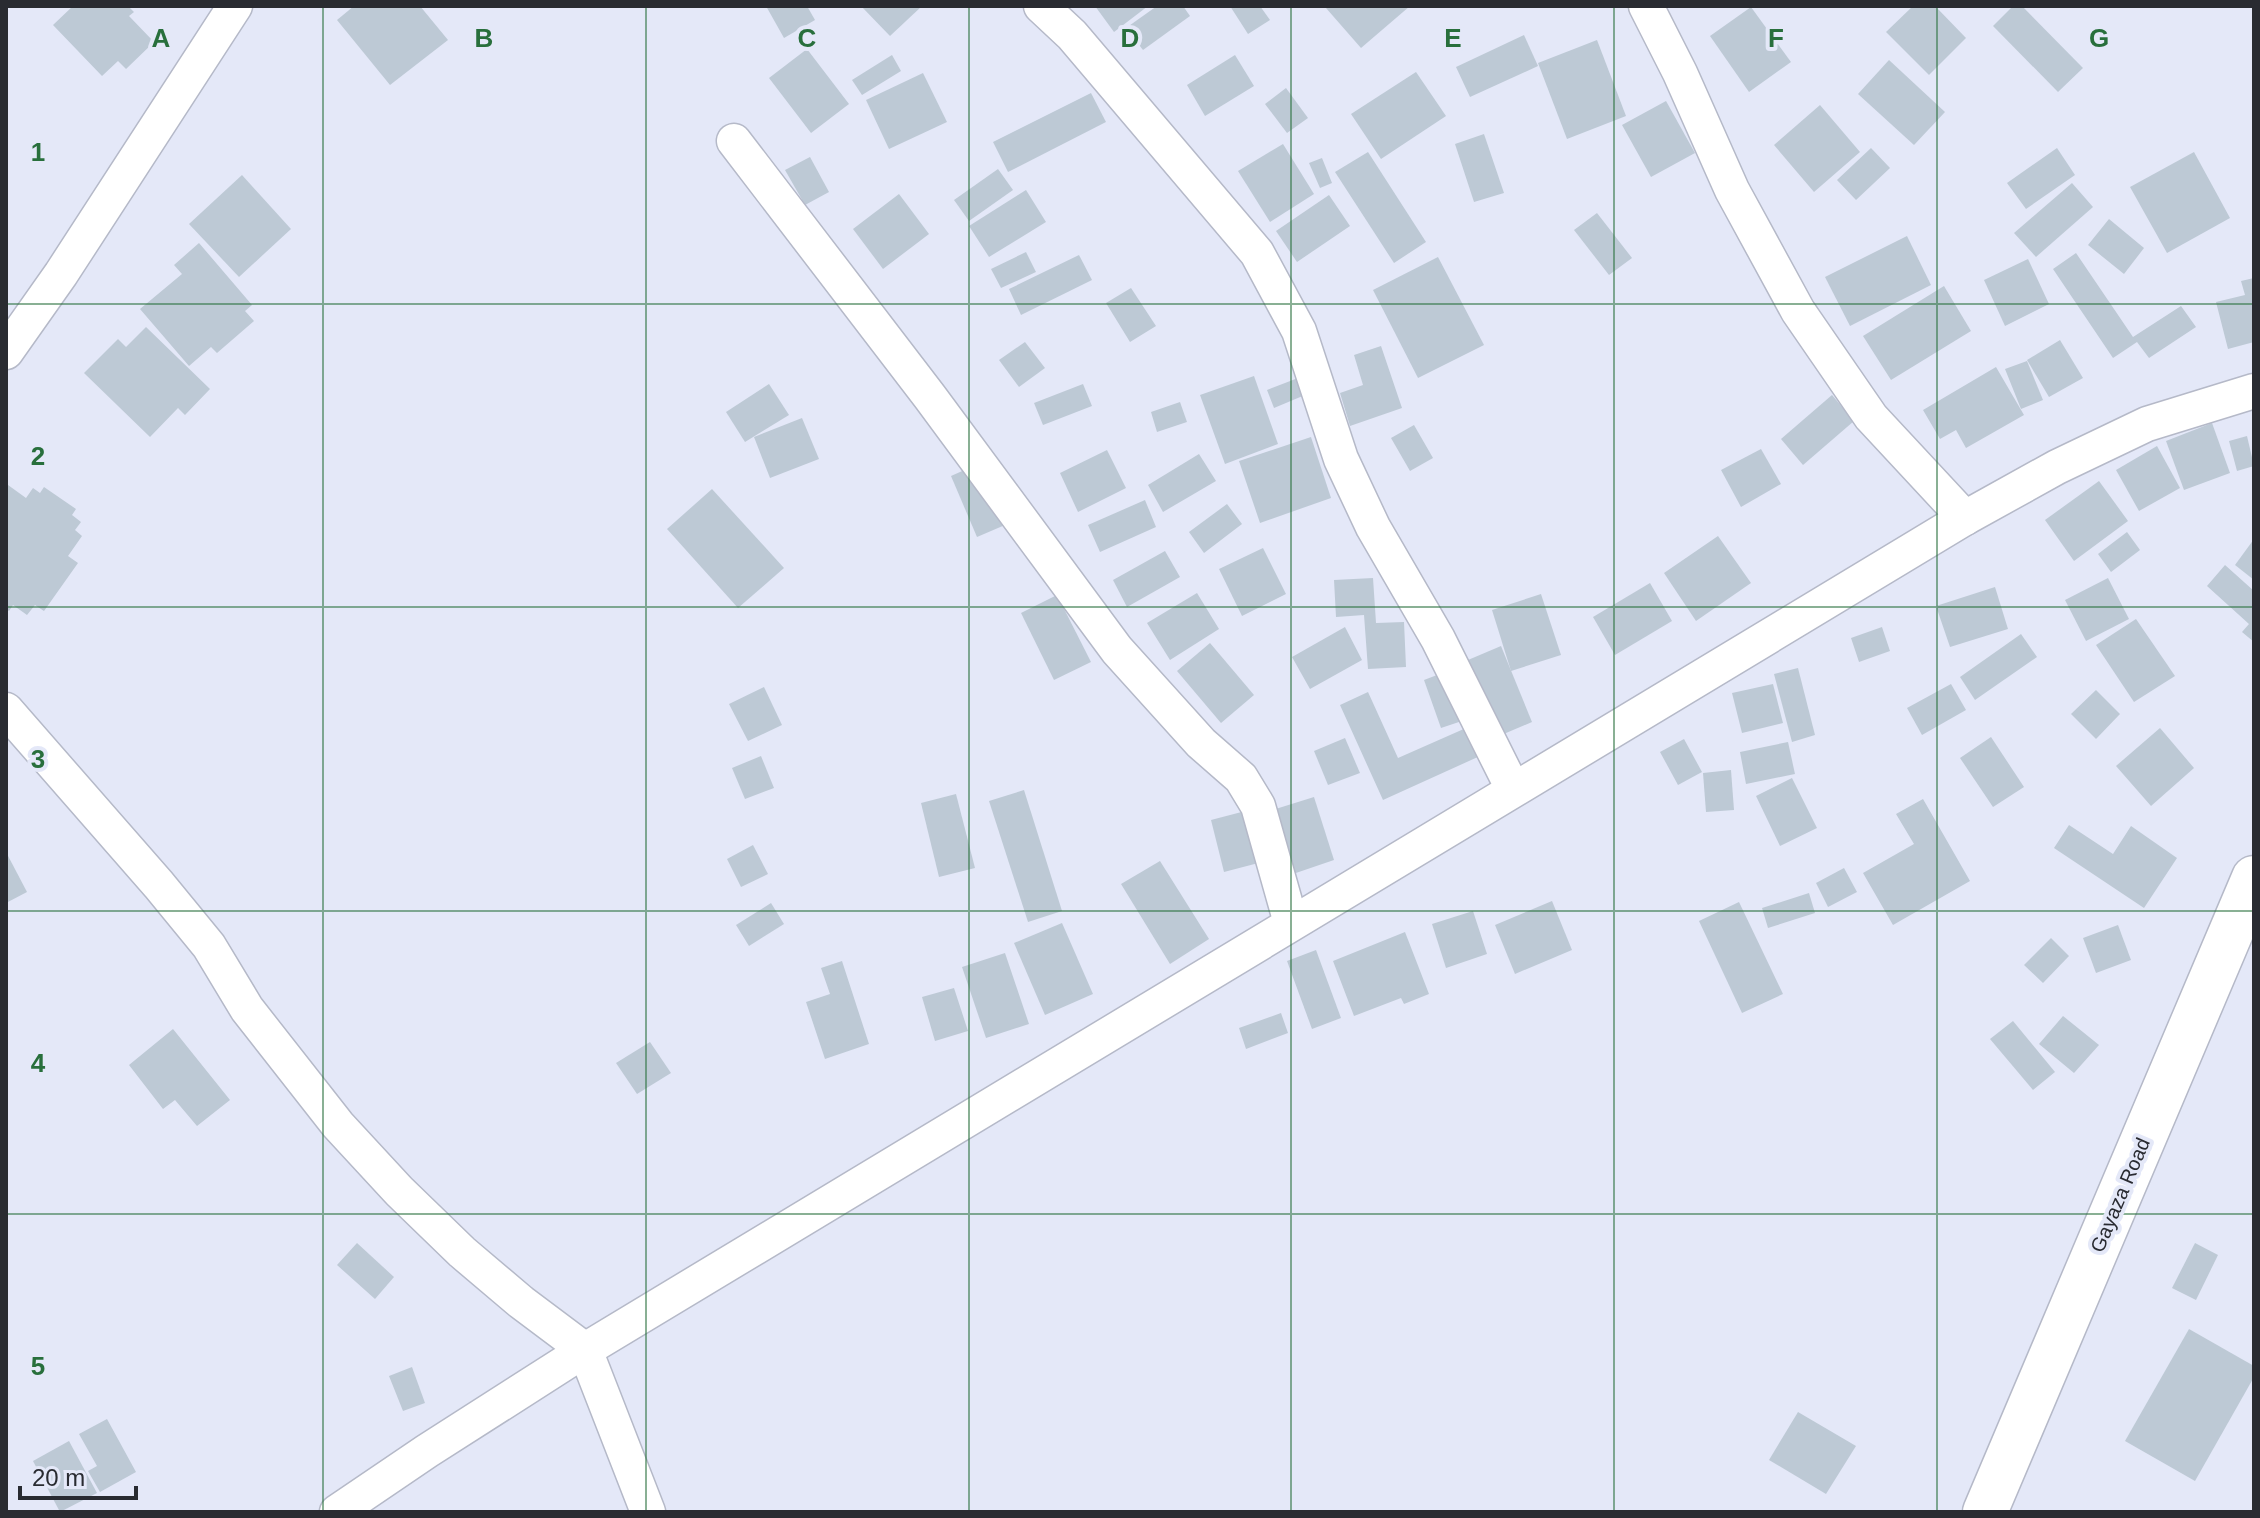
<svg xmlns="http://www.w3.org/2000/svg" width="2260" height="1518" viewBox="0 0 2260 1518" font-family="Arial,sans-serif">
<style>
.building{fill:#bdc9d5}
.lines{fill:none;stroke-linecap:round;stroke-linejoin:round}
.minor-casing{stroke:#b5b9c8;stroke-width:37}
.primary-casing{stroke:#b5b9c8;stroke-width:47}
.minor{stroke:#fff;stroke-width:34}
.primary{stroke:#fff;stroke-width:44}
.grid{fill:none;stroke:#286f3c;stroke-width:2;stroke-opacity:0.55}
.labels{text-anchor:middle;stroke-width:8;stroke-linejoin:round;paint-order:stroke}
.street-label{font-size:20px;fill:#292b31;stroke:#e4e8f8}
.grid-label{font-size:26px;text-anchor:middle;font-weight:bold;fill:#286f3c;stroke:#e4e8f8;stroke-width:8;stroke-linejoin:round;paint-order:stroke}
</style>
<rect width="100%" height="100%" fill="#e4e8f8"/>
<g class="building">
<polygon points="73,6 128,6 134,12 129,16 154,42 126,69 118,61 102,76 53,25"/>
<polygon points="354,6 420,6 448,40 390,85 337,20"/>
<polygon points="766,6 807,6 815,20 784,38"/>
<polygon points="861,6 922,6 890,36"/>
<polygon points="1095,6 1148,6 1114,32"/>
<polygon points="1157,6 1183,6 1190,16 1143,50 1126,28"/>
<polygon points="1230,6 1260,6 1270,20 1248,34"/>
<polygon points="1328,6 1410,6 1361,48 1326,8"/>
<polygon points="1913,6 1935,6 1966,38 1929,75 1886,32"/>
<polygon points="2013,6 2022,6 2083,68 2058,92 1993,26"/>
<polygon points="1751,7 1791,62 1749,92 1710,36"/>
<polygon points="1524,35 1538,66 1470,97 1456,67"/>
<polygon points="1597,40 1626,116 1567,139 1538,63"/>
<polygon points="807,49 849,104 811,133 769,78"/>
<polygon points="892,55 901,71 862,95 852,80"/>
<polygon points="1235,55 1254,86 1205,116 1187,85"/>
<polygon points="1889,60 1945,112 1914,145 1858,94"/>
<polygon points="1416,72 1446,116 1381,159 1351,114"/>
<polygon points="923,73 947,122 889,149 866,100"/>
<polygon points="1286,88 1308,118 1287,133 1265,104"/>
<polygon points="1091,93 1106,122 1008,172 993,142"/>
<polygon points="1666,101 1695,153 1651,177 1622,125"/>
<polygon points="1820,105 1860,152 1814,192 1774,145"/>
<polygon points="1484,134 1504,193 1474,202 1455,144"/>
<polygon points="1283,144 1314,194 1270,222 1238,171"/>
<polygon points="1871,148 1890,168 1856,200 1837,180"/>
<polygon points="2057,148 2075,175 2026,209 2007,183"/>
<polygon points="1368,152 1426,242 1394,263 1335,172"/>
<polygon points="2194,152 2230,218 2167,253 2130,187"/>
<polygon points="810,157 829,192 805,205 785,170"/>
<polygon points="1322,158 1332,183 1320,188 1309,163"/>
<polygon points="998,169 1013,190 969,221 954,200"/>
<polygon points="242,175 291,229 239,277 189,224"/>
<polygon points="2072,183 2093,207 2036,257 2014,233"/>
<polygon points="1026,190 1046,222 989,257 969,226"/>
<polygon points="899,194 929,234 883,269 853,229"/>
<polygon points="1329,195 1350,226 1297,262 1276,231"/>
<polygon points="1597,213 1632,258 1609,275 1574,230"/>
<polygon points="2109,219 2144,248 2124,274 2088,245"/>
<polygon points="1907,236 1931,285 1850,326 1825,277"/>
<polygon points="199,243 252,305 245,311 254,321 217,353 211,347 189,366 140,309 182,274 174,265"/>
<polygon points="1026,252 1036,272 1001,288 991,269"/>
<polygon points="2076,253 2133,337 2181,306 2196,327 2149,358 2137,342 2113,358 2053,269"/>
<polygon points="1079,255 1092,280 1021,315 1009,289"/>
<polygon points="1438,257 1484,345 1418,378 1373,290"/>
<polygon points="2028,259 2049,304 2005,326 1984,280"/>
<polygon points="2254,278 2254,342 2228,349 2216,302 2245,295 2241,281"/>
<polygon points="1944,286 1971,331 1891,380 1863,336"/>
<polygon points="1131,288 1156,326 1130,342 1106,303"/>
<polygon points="146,327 210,389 185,415 178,408 150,437 84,373 118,339 126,347"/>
<polygon points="2060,340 2083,378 2049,397 2027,360"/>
<polygon points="1025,342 1045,368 1019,387 999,360"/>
<polygon points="1381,346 1402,408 1350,426 1340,393 1363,385 1354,355"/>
<polygon points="2027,361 2043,400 2021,409 2005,369"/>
<polygon points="1996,367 2024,415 1966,448 1956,430 1940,439 1923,410"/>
<polygon points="1254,376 1278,444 1225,464 1200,395"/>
<polygon points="1298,378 1305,395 1274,408 1267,390"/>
<polygon points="769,384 789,415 745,442 726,412"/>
<polygon points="1083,384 1092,406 1043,425 1034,403"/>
<polygon points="1832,395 1854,421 1803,465 1781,439"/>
<polygon points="1180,402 1187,422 1157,432 1151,412"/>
<polygon points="802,418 819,459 770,478 754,437"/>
<polygon points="2212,423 2230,473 2184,490 2166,441"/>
<polygon points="1414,425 1433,458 1410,471 1391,438"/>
<polygon points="2247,436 2254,466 2237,471 2229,441"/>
<polygon points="1311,437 1331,498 1260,523 1239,461"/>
<polygon points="2157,446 2180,488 2139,511 2116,470"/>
<polygon points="1761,449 1781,484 1741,507 1721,470"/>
<polygon points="1107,450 1126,488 1078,512 1060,473"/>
<polygon points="1199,454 1216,481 1163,512 1148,485"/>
<polygon points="978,464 1005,525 977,537 951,476"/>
<polygon points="2099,481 2128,521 2074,561 2045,520"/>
<polygon points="8,485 26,498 33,488 40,493 44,487 76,509 72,515 81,522 75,530 82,536 68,556 78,563 44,611 35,605 27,615 13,605 9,611 6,609 6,488"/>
<polygon points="712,489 784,568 738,608 667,529"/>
<polygon points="1145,500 1156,527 1100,552 1088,525"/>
<polygon points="1227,504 1242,524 1204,553 1189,532"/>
<polygon points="2127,532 2140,550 2111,572 2098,554"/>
<polygon points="1718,536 1751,583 1696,621 1664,573"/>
<polygon points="2254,539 2254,580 2235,565"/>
<polygon points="1263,548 1286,594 1242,616 1219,569"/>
<polygon points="1165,551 1180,577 1127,607 1113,580"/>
<polygon points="2225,565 2254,591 2254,642 2242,632 2249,624 2207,586"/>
<polygon points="1373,578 1376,623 1404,622 1406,667 1368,669 1364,615 1336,617 1334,580"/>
<polygon points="2108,578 2129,619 2086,641 2065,600"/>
<polygon points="1650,583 1672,621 1615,655 1593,617"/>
<polygon points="1995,587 2008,629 1950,647 1936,606"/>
<polygon points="1197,593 1219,629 1170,660 1147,623"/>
<polygon points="1541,594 1561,655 1511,671 1492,610"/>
<polygon points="1057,595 1091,662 1054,680 1021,613"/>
<polygon points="2136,619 2175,676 2134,702 2096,645"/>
<polygon points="1345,627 1362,660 1310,689 1292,657"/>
<polygon points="1882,627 1890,651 1859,662 1851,638"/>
<polygon points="2021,634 2037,657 1975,700 1960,677"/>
<polygon points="1210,643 1254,695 1221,723 1177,671"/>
<polygon points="1501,646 1532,722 1499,736 1468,660"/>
<polygon points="1798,668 1815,735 1792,742 1774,674"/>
<polygon points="1445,672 1462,721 1441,728 1424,680"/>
<polygon points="1773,684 1783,723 1742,733 1732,693"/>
<polygon points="1951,684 1966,710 1922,735 1907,708"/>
<polygon points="764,687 782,725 748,741 729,704"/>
<polygon points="2096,690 2120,714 2096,739 2071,714"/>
<polygon points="1368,692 1398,758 1466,728 1480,756 1383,800 1340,705"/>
<polygon points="2160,728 2194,768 2151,806 2116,766"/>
<polygon points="1991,737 2024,787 1993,807 1960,758"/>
<polygon points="1345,738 1360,773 1328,785 1314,751"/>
<polygon points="1684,739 1702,772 1678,785 1660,752"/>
<polygon points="1788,742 1795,774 1746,784 1740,752"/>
<polygon points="761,756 774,788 745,799 732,768"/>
<polygon points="1731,770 1734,810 1706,812 1703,773"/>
<polygon points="1792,778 1817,828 1780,846 1756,796"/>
<polygon points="1024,790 1062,911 1028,922 989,801"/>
<polygon points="956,794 975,868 939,877 921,803"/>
<polygon points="1314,797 1334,860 1290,875 1269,811"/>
<polygon points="1923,799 1970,881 1893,925 1863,873 1914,844 1896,814"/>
<polygon points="1253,809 1266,861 1224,872 1211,820"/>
<polygon points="2069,825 2113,854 2131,826 2177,858 2144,908 2054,848"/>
<polygon points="753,845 768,874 741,887 727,859"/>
<polygon points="6,852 27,892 6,903"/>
<polygon points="1160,861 1209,939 1170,964 1121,884"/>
<polygon points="1844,868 1857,892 1828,907 1816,883"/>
<polygon points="1809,893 1815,913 1768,928 1762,908"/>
<polygon points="1552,901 1572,950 1515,974 1495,925"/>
<polygon points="1739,902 1783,994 1742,1013 1699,921"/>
<polygon points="771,903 784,924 749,946 736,925"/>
<polygon points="1473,911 1487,954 1446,968 1432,924"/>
<polygon points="1062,923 1093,994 1045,1015 1014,943"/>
<polygon points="2118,925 2131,960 2096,973 2083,938"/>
<polygon points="1405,932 1429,994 1404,1004 1401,998 1354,1016 1333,961"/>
<polygon points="2051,938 2069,956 2043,983 2024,965"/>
<polygon points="1316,950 1341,1018 1312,1029 1287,961"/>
<polygon points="1005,953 1029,1024 986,1038 962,967"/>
<polygon points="842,961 869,1044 825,1059 806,1002 830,994 821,968"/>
<polygon points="954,988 968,1031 935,1041 922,997"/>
<polygon points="1281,1013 1288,1033 1246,1049 1239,1028"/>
<polygon points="2063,1016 2099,1045 2074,1073 2039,1044"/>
<polygon points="2013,1021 2055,1072 2033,1090 1990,1039"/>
<polygon points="173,1029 230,1100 197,1126 175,1100 163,1109 129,1065"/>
<polygon points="650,1042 671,1073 637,1094 616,1063"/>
<polygon points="357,1243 394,1277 375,1299 337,1265"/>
<polygon points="2195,1243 2218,1255 2196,1300 2172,1288"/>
<polygon points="2189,1329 2254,1366 2254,1377 2195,1481 2125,1441"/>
<polygon points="412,1367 425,1403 403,1411 389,1376"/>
<polygon points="1798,1412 1856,1446 1826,1494 1769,1460"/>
<polygon points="107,1419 136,1472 100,1492 88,1471 97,1466 79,1434"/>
<polygon points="69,1441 97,1493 60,1512 33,1461"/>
</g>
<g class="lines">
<g class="minor-casing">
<g id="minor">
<polyline points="1041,6 1072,35 1257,253 1299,331 1341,459 1373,527 1438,639 1513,789"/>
<polyline points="1646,6 1680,73 1732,190 1798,311 1871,417 1965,518"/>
<polyline points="734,141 930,397 1117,650 1201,743 1241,778 1258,806 1291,923"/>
<polyline points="6,352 61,274 235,6"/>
<polyline points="6,710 159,885 209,946 247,1009 338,1125 399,1191 462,1252 521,1302 585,1350 648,1512"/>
<polyline points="337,1512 427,1451 585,1350 1965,518 2057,467 2147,424 2254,391"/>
</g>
</g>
<g class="primary-casing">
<polyline id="primary" points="1985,1512 2254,878"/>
</g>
<use href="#minor" class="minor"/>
<use href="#primary" class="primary"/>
</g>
<path class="grid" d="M323,6V1512M646,6V1512M969,6V1512M1291,6V1512M1614,6V1512M1937,6V1512M6,304H2254M6,607H2254M6,911H2254M6,1214H2254"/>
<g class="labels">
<g class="street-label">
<text transform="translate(2120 1195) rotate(-67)" y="7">Gayaza Road</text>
</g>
</g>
<g class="grid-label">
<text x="161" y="47">A</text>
<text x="484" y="47">B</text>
<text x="807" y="47">C</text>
<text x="1130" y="47">D</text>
<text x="1453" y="47">E</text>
<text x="1776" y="47">F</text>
<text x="2099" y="47">G</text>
<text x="38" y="161">1</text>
<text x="38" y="465">2</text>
<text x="38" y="768">3</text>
<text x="38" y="1072">4</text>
<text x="38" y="1375">5</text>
</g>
<rect width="2260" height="1518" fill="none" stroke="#292b31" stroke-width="16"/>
<path d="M20 1486v12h116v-12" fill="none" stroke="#292b31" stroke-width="4"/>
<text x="32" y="1486" font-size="24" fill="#292b31" stroke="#e4e8f8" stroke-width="6" paint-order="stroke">20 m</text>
</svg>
